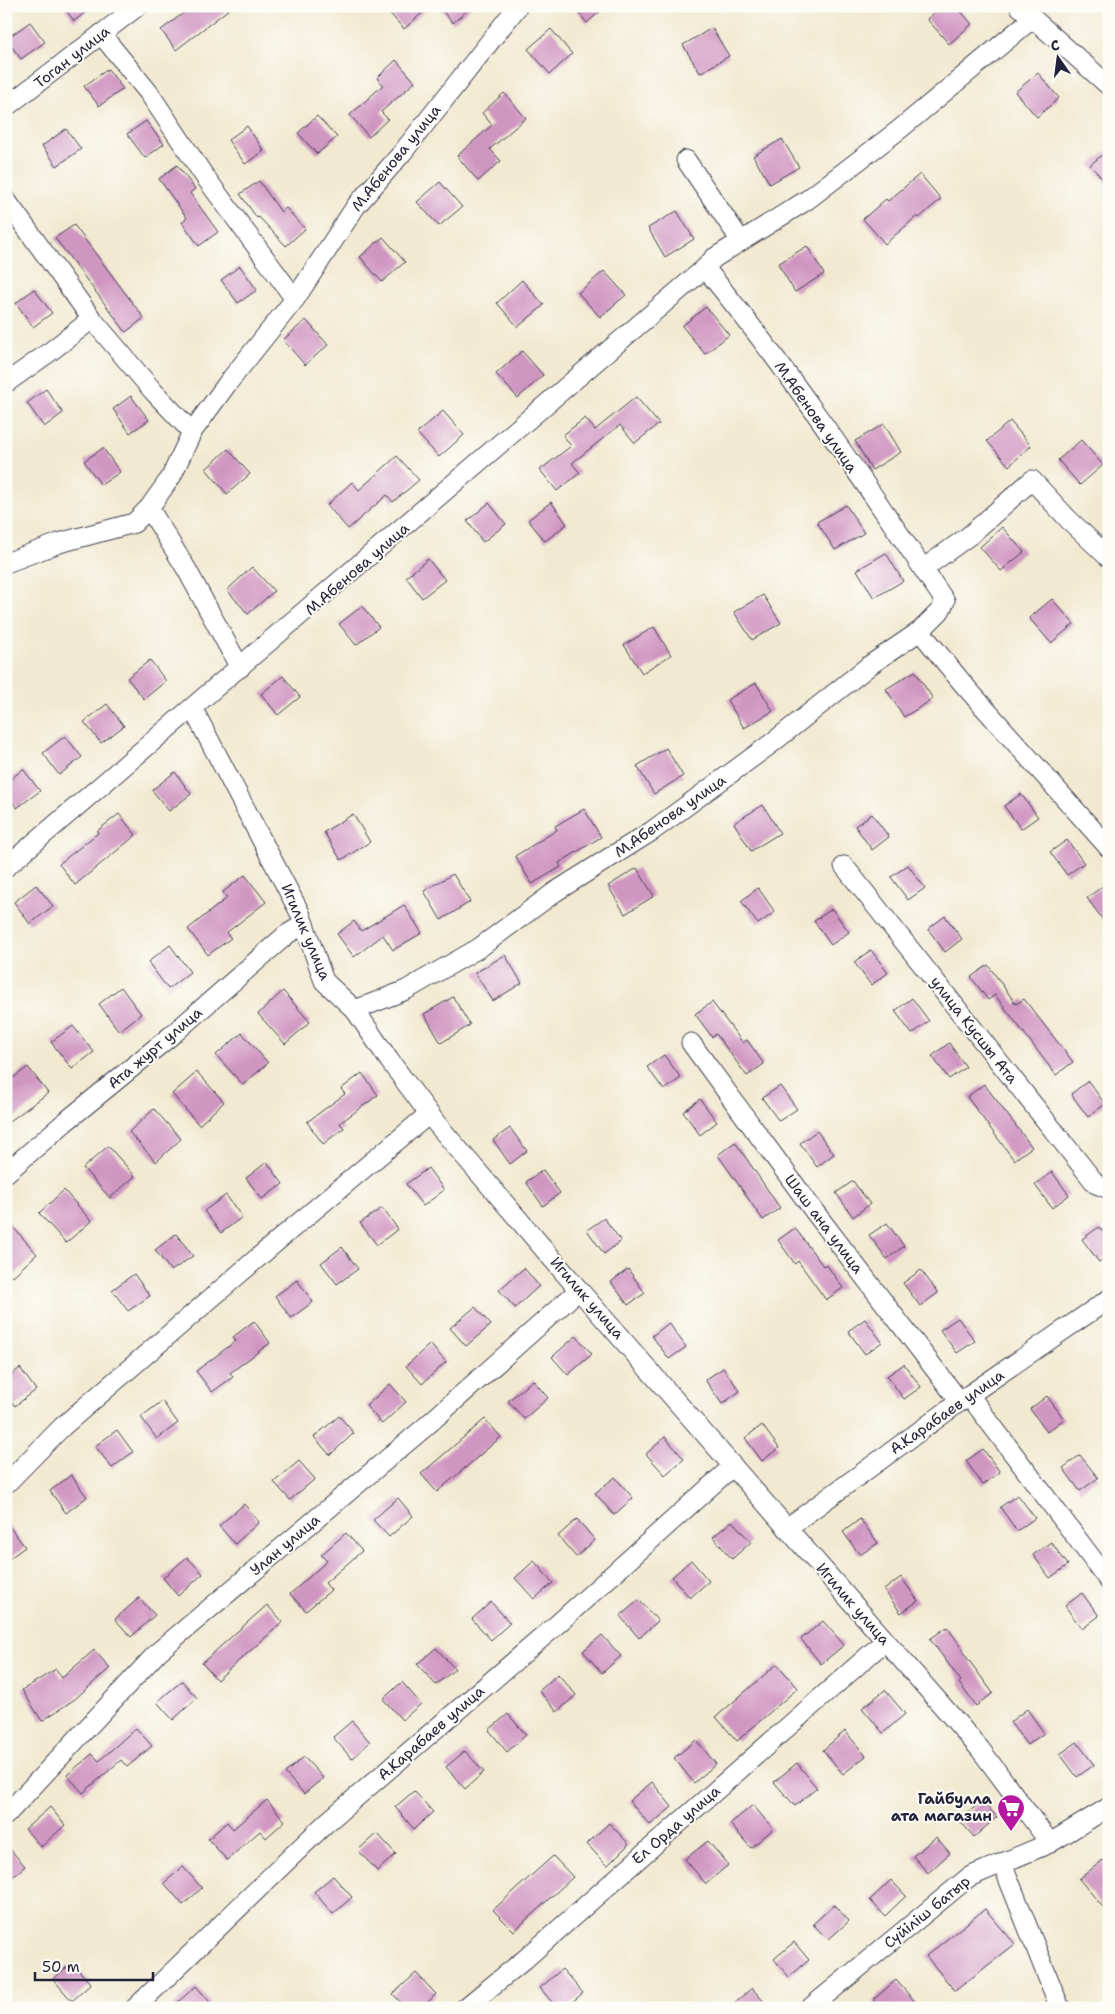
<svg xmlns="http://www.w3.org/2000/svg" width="1115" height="2014" viewBox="0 0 1115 2014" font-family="'Shantell Sans',sans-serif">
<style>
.building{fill:#d096c2}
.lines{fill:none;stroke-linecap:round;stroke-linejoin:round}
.minor-casing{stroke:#414051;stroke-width:21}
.minor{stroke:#fff;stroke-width:19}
.labels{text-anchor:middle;stroke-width:4;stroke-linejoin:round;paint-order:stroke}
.street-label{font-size:15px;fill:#22223b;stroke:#fdfcf7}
.poi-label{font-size:15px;font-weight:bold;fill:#22223b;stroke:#fdfcf7;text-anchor:end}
</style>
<rect width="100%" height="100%" fill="#fdfcf7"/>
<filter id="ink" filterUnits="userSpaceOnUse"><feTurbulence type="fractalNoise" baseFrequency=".02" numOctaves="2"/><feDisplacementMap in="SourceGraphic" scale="10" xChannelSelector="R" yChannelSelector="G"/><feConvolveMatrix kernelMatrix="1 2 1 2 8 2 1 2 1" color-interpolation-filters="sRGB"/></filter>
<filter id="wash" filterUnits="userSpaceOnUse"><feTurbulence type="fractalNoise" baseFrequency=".0096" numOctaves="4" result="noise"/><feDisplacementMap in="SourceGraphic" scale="20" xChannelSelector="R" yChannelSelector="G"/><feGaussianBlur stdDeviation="1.12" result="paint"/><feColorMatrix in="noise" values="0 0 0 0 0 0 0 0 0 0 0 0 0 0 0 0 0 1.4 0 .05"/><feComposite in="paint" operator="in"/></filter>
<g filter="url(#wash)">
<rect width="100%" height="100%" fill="#f1e9d0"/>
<g id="blocks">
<g class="building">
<polygon points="63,6 94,6 74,21"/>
<polygon points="193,6 233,6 176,50 161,30"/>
<polygon points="383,6 430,6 404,29"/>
<polygon points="438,6 472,6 453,23"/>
<polygon points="573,6 606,6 587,23"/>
<polygon points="942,6 956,6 972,24 949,44 927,19"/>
<polygon points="30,22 45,42 21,59 6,39"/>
<polygon points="712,28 729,56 700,73 683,45"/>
<polygon points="551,29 572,54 550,74 528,49"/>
<polygon points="396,60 415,82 381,112 388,119 369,137 350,115 383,85 377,78"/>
<polygon points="108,69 123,89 99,106 84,86"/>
<polygon points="1038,73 1059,98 1037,117 1015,92"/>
<polygon points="504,93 526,118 490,149 501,161 478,181 457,156 492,125 482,113"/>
<polygon points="317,116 337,137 317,154 298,133"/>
<polygon points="146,121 164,144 145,158 127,134"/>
<polygon points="247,126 264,151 245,164 228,140"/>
<polygon points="66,129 81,149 57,166 42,146"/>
<polygon points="782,139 799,167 770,184 753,156"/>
<polygon points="1109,149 1109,186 1090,165"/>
<polygon points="177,165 195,189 190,193 218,232 199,246 182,222 187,218 159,179"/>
<polygon points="920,174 941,199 919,218 917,216 885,244 863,219 886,199 888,201"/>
<polygon points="259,181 281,212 286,208 305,229 286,246 259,217 257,218 240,194"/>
<polygon points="440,182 462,207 439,226 417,202"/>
<polygon points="677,211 694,239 665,257 648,228"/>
<polygon points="74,225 144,318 126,332 55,238"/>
<polygon points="383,237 405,262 382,282 360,257"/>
<polygon points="807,246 824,274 795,292 778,264"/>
<polygon points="240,266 257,290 238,303 221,280"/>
<polygon points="604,271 626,295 600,317 578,293"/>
<polygon points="522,280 544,305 518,327 497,303"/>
<polygon points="34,289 52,313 33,327 16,303"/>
<polygon points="706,307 729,335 705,354 682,326"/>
<polygon points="306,320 328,345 305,365 283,340"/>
<polygon points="522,351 543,375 518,398 496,374"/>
<polygon points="46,389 63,413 44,427 27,403"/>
<polygon points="131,396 149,420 130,433 113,409"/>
<polygon points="636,397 659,424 635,443 620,425 572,463 580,473 557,491 540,470 571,446 563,435 585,418 595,430"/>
<polygon points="443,411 464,435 439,457 417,433"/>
<polygon points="1010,421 1031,446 1009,466 987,441"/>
<polygon points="884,424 901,452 872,470 855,441"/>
<polygon points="1081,440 1103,465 1080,485 1058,460"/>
<polygon points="103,448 120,472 101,485 84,461"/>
<polygon points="228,449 250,474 227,494 206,469"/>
<polygon points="397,456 419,480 393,502 387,495 348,529 327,505 352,482 359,490"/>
<polygon points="551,502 567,524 545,541 528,520"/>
<polygon points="489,503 506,524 483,542 467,521"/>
<polygon points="846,505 864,533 835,550 817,522"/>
<polygon points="1002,527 1024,552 1001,571 980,547"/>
<polygon points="886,553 903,581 874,598 857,570"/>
<polygon points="428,559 445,580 422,598 406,577"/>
<polygon points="252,567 274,591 248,614 227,590"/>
<polygon points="763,595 781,623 752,640 734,612"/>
<polygon points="1052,599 1074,624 1051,643 1029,618"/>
<polygon points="362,606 379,627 356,645 339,624"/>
<polygon points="654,627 671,655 642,673 624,645"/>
<polygon points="150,660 166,681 144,699 127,678"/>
<polygon points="915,671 933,699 904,717 886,689"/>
<polygon points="283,676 300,697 278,715 261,694"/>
<polygon points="756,683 773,711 744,728 727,700"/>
<polygon points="107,704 124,726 101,743 84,722"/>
<polygon points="65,736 82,757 59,775 43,753"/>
<polygon points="666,748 683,776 654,794 637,766"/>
<polygon points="23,769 40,791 17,808 6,794 6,783"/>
<polygon points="175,772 191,794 169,811 152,790"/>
<polygon points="1021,794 1038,817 1021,829 1004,806"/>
<polygon points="763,805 780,833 751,851 734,823"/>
<polygon points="584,809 601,837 559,863 561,867 532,884 515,856 557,830 555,826"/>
<polygon points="119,814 136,835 75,885 59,864 98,833 97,831"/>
<polygon points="353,814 370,842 341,860 324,832"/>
<polygon points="872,814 889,837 872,850 855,826"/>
<polygon points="1067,840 1084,863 1067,875 1050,852"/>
<polygon points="908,865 925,888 908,900 891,877"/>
<polygon points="637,868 654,896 625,914 608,886"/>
<polygon points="453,874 470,902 441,920 424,891"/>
<polygon points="245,875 266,902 226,933 231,938 208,955 188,929 227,898 223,892"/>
<polygon points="36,885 53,906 30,924 14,902"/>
<polygon points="1104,885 1109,892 1109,928 1087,898"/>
<polygon points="758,888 775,912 758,924 741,901"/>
<polygon points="404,905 422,933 393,950 383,935 354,957 337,934 354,921 361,931"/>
<polygon points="832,909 849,932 831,945 814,921"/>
<polygon points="945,916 962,939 945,952 928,929"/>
<polygon points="170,945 190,972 168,989 148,962"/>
<polygon points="871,950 888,973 871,985 854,962"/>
<polygon points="505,955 522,983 493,1001 475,973"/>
<polygon points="988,965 1016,1004 1024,999 1073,1062 1056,1075 995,995 988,1000 971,977"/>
<polygon points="121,987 141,1014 119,1031 99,1004"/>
<polygon points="283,991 310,1022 285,1044 258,1014"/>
<polygon points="453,997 470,1025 441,1043 424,1014"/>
<polygon points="912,998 929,1021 912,1034 895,1011"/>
<polygon points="712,1002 743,1043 747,1040 764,1064 747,1076 716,1034 712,1037 695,1014"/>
<polygon points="73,1026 94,1052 72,1069 51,1042"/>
<polygon points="242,1033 268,1063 243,1085 216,1055"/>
<polygon points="949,1043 966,1067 949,1079 932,1056"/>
<polygon points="664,1055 681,1078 664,1090 647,1067"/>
<polygon points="28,1067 48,1093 6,1124 6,1083"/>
<polygon points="197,1072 224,1102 199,1125 172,1094"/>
<polygon points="362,1073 378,1095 340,1123 344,1128 323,1144 307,1122 345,1094 341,1089"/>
<polygon points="1088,1081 1105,1104 1088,1117 1071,1094"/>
<polygon points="984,1084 1032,1147 1014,1160 967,1097"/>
<polygon points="780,1086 797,1109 779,1121 762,1098"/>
<polygon points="700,1099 717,1122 700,1135 683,1112"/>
<polygon points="154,1109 181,1139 156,1162 129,1132"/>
<polygon points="510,1128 527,1151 510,1164 493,1140"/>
<polygon points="817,1131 834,1154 817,1167 800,1143"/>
<polygon points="735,1142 780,1208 763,1220 718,1155"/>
<polygon points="108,1146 135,1176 110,1198 83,1168"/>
<polygon points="267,1162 283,1184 262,1199 246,1178"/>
<polygon points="428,1168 444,1190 423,1206 406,1184"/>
<polygon points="543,1170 560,1193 543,1206 526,1182"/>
<polygon points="1052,1172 1069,1195 1052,1208 1035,1185"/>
<polygon points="853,1181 870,1204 853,1217 836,1193"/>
<polygon points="64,1190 91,1221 66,1243 39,1213"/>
<polygon points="226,1195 242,1217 221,1233 204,1211"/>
<polygon points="382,1208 398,1229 377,1245 360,1223"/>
<polygon points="604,1218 621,1241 604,1254 587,1230"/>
<polygon points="6,1219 37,1254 12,1277 6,1270"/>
<polygon points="887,1223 904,1246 887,1259 869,1235"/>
<polygon points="1099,1227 1109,1239 1109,1255 1099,1262 1082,1239"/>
<polygon points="795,1228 823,1266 826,1264 843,1288 826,1300 798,1261 795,1264 778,1240"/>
<polygon points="176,1234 193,1256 171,1271 155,1250"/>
<polygon points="342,1247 358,1269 337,1284 321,1263"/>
<polygon points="524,1268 539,1286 515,1308 499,1290"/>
<polygon points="628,1269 645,1293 628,1305 611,1282"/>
<polygon points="921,1270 938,1293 920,1306 903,1283"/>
<polygon points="134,1274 150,1296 128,1311 112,1290"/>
<polygon points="297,1280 313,1302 291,1318 275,1296"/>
<polygon points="475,1307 491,1325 466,1346 450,1328"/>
<polygon points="958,1318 975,1341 957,1353 940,1330"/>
<polygon points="865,1319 882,1342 865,1354 848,1331"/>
<polygon points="254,1321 270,1343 230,1373 233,1377 212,1392 196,1371 236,1341 233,1337"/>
<polygon points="669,1323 686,1347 669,1359 652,1336"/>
<polygon points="576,1336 592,1354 568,1375 552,1357"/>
<polygon points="430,1344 446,1362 422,1384 406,1366"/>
<polygon points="904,1364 921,1387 904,1399 887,1376"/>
<polygon points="20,1368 36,1390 15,1406 6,1394 6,1379"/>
<polygon points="723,1368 740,1391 722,1404 705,1380"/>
<polygon points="533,1380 548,1398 524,1419 508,1401"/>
<polygon points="390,1384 406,1402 382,1424 366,1406"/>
<polygon points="1047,1396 1064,1419 1047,1432 1030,1409"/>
<polygon points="162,1401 178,1423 157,1439 141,1417"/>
<polygon points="339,1416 354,1433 330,1455 314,1437"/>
<polygon points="485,1419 501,1437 437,1492 421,1474"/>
<polygon points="762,1425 779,1448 762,1461 745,1438"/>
<polygon points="117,1430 133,1452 112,1468 95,1446"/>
<polygon points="665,1437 684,1459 665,1475 646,1454"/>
<polygon points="983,1449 1000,1472 983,1485 966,1461"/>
<polygon points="1080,1455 1098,1478 1080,1491 1063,1468"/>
<polygon points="299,1461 315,1479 290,1500 274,1482"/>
<polygon points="71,1475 87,1497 66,1513 50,1491"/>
<polygon points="615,1477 633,1498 614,1515 595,1493"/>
<polygon points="1018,1495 1035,1518 1017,1531 1000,1507"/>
<polygon points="398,1498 413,1516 389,1537 373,1520"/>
<polygon points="244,1504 259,1522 235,1544 219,1526"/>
<polygon points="577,1519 595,1540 576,1557 558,1536"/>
<polygon points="860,1519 878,1543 860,1555 843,1532"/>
<polygon points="732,1521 751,1542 732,1559 713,1537"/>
<polygon points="6,1522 25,1547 6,1561"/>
<polygon points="346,1533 362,1551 325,1583 331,1590 306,1611 290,1594 327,1561 321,1555"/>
<polygon points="1051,1542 1068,1565 1050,1578 1033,1555"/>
<polygon points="187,1557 203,1574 178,1596 163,1578"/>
<polygon points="691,1560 709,1581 690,1598 672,1577"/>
<polygon points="534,1561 553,1583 534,1599 515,1578"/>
<polygon points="901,1577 918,1601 901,1613 884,1590"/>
<polygon points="1082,1593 1099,1616 1082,1629 1065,1606"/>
<polygon points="139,1598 155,1615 131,1637 115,1619"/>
<polygon points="639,1600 658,1621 639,1638 620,1616"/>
<polygon points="491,1602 510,1623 491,1640 472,1619"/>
<polygon points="267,1605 283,1622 217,1680 202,1663"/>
<polygon points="823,1621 844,1645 821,1664 801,1639"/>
<polygon points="947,1627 964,1650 962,1651 993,1693 976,1706 959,1683 961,1681 930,1639"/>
<polygon points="602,1635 621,1656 602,1673 583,1651"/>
<polygon points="436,1648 455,1669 436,1685 417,1664"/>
<polygon points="94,1650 110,1668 75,1699 42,1721 22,1690 56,1669 62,1678"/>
<polygon points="777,1664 798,1688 737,1741 716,1717"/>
<polygon points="558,1674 576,1695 557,1712 539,1691"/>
<polygon points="182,1681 197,1698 173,1720 157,1702"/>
<polygon points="402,1682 421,1704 402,1720 383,1699"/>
<polygon points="885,1690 905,1714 883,1733 862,1708"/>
<polygon points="1027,1709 1044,1733 1027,1745 1010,1722"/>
<polygon points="508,1714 526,1735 507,1752 489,1730"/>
<polygon points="352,1721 370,1742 352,1759 333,1737"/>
<polygon points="136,1728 152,1746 127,1767 121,1760 83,1793 67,1775 92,1754 99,1761"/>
<polygon points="845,1731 866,1756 843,1774 823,1750"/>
<polygon points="696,1740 716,1764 694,1783 674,1758"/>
<polygon points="1077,1742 1094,1765 1077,1777 1060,1754"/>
<polygon points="465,1751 484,1772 465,1789 446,1767"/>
<polygon points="304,1757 323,1778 304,1794 285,1773"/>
<polygon points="797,1763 817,1788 795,1806 774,1782"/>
<polygon points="652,1782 672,1807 650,1825 629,1801"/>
<polygon points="414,1791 433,1812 414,1829 395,1807"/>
<polygon points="267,1800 285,1821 266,1838 260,1831 227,1860 208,1839 227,1822 233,1829"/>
<polygon points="982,1801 997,1817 974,1837 959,1820"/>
<polygon points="753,1805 773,1829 751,1848 730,1824"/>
<polygon points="50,1807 65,1825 41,1847 25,1829"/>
<polygon points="609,1823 629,1844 607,1866 587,1844"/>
<polygon points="377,1833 396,1854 377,1871 358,1850"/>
<polygon points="936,1837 950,1853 928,1873 913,1856"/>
<polygon points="708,1841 728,1865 706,1884 685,1859"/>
<polygon points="6,1845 25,1866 6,1883"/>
<polygon points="553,1856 573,1877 514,1931 493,1910"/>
<polygon points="1103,1860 1109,1867 1109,1914 1079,1879"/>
<polygon points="183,1867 202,1888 183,1905 164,1883"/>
<polygon points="333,1876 352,1897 333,1914 314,1892"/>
<polygon points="891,1880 906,1896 885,1916 870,1900"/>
<polygon points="834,1905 849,1921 828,1940 813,1924"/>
<polygon points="985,1909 1015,1944 955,1991 926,1956"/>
<polygon points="794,1942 809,1960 789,1977 774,1959"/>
<polygon points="72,1963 91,1984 72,2001 53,1979"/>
<polygon points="562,1969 583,1993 565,2008 557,2008 540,1988"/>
<polygon points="416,1973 436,1994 422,2008 406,2008 393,1994"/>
<polygon points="896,1980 920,2008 880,2008 873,2000"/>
<polygon points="196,1986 215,2008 171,2008"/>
<polygon points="752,1988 764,2002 758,2008 728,2008"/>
</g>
</g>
</g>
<g filter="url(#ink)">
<use href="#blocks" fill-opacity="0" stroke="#414051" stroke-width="1"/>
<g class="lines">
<g class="minor-casing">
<g id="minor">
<polyline points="1019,6 1109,86"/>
<polyline points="101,34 149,93 203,174 295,299"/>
<polyline points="6,107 138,6"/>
<polyline points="686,160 741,241"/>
<polyline points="6,200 92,319 153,391 192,432"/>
<polyline points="6,383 51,351 92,319"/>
<polyline points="149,508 187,570 240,668"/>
<polyline points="6,563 59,543 134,523 149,508 171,477 192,432 227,384 295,299 356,206 402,153 518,6"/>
<polyline points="923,569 970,535 1032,480 1068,519 1109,558"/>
<polyline points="920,631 964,685 1109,848"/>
<polyline points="193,709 300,913 324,981 355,1010 389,1060 436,1123 579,1290 980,1749 1050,1843"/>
<polyline points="844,866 1096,1184 1109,1189"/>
<polyline points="6,867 705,268 714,258 807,200 900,129 1033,18"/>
<path d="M355,1010L406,990L479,948L555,892L652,831L772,743L870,665L920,631L940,611L945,601C868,488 792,374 705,268"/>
<polyline points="691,1043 814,1211 960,1402"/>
<polyline points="6,1173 64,1123 173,1034 286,935 304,924"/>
<polyline points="969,1395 1109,1581"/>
<polyline points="6,1484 62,1427 283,1236 429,1114"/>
<polyline points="787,1528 969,1395 1109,1299"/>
<polyline points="6,1815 158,1652 424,1428 579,1290"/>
<polyline points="1002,1863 1060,2008"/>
<polyline points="135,2008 325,1824 552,1629 733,1466"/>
<polyline points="465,2008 524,1960 885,1641"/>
<polyline points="810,2008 969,1877 1050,1843 1109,1807"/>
</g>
</g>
<use href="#minor" class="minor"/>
</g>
</g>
<defs>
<g id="supermarket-pin" transform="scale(1.4375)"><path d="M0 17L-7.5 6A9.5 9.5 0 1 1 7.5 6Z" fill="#b5179e" stroke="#fdfcf7"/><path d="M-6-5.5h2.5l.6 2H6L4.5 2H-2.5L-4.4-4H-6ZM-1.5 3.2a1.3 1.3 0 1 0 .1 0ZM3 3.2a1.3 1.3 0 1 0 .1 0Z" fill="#fff"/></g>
</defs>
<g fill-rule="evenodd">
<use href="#supermarket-pin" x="1011" y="1808"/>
</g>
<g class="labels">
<g class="street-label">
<text transform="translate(72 57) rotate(-38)" y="5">Тоган улица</text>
<text transform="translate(396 158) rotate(-51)" y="5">М.Абенова улица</text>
<text transform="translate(816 417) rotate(55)" y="5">М.Абенова улица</text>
<text transform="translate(357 569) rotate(-41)" y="5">М.Абенова улица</text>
<text transform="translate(670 816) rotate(-35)" y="5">М.Абенова улица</text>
<text transform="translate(306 932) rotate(67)" y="5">Игилик улица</text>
<text transform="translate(974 1030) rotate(52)" y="5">улица Кусшы Ата</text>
<text transform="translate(155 1048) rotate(-40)" y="5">Ата журт улица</text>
<text transform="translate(824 1224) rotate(53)" y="5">Шаш ана улица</text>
<text transform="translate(587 1298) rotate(49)" y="5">Игилик улица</text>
<text transform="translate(947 1412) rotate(-35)" y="5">А.Карабаев улица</text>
<text transform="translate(285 1545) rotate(-40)" y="5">Улан улица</text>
<text transform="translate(853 1604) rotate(49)" y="5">Игилик улица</text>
<text transform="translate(431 1733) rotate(-41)" y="5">А.Карабаев улица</text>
<text transform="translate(676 1825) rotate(-41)" y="5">Ел Орда улица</text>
<text transform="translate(927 1912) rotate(-39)" y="5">Сүйіліш батыр</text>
</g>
<g class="poi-label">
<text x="992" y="1804">Гайбулла<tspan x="992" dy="17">ата магазин</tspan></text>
</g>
</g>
<rect width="1115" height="2014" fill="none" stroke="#fdfcf7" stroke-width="25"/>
<g transform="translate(1058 58) rotate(346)" stroke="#fdfcf7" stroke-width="4" paint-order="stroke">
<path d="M0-4L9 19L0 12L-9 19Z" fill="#22223b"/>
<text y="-8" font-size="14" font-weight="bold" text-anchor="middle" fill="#22223b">С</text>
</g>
<path d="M35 1972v8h118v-8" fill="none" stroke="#22223b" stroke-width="2.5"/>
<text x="42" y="1972" font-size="15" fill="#22223b" stroke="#fdfcf7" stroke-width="4" paint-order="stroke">50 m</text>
</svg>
